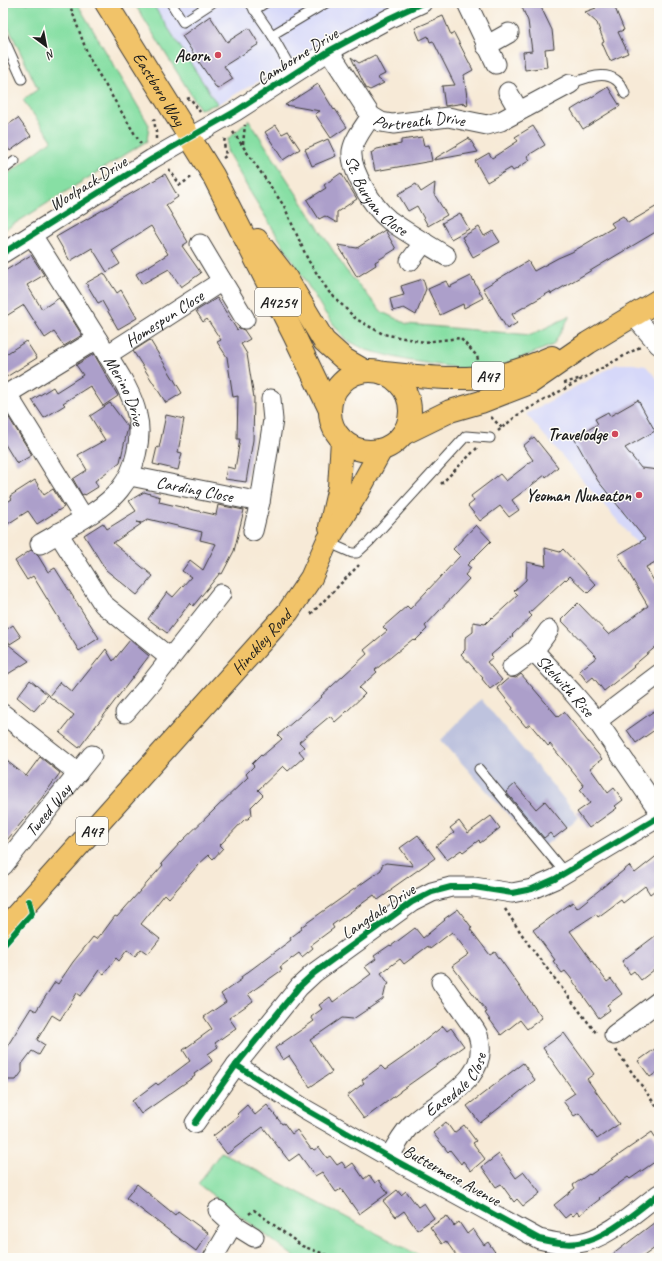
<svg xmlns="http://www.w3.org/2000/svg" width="662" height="1261" viewBox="0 0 662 1261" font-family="Caveat,sans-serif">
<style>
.built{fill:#d6d8f9}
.industrial{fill:#bec3de}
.green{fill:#87dfa4;stroke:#527e60}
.building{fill:#ac9fca}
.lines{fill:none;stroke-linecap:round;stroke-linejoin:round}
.lane-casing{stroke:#3d3b38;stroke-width:11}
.street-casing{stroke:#3d3b38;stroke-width:21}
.primary-casing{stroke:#3d3b38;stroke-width:24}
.path{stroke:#3d3b38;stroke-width:2.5;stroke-dasharray:3 3;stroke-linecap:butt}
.lane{stroke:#fff;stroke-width:9}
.street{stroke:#fff;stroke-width:19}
.primary{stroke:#f1c369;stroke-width:22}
.cycleway-casing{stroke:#fdfcf7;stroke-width:8}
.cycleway{stroke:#00873e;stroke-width:6}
.poi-dot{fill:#d1495b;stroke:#fdfcf7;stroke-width:1.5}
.labels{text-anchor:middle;stroke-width:3;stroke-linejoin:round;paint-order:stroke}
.shield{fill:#fdfcf7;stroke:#605f5e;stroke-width:1}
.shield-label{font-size:16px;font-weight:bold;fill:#1c1c1c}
.poi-label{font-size:17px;font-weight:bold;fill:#1c1c1c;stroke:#fdfcf7;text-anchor:end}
.street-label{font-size:17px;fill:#1c1c1c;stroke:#fdfcf7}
</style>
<rect width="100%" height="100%" fill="#fdfcf7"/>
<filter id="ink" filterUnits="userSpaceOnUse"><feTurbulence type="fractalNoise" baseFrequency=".025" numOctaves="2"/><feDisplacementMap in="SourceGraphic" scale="8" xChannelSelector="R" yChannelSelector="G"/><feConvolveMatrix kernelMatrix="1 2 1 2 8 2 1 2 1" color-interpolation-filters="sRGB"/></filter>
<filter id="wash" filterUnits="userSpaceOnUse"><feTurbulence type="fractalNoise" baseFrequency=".012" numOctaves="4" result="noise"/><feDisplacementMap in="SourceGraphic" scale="16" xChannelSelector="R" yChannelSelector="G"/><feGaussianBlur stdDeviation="0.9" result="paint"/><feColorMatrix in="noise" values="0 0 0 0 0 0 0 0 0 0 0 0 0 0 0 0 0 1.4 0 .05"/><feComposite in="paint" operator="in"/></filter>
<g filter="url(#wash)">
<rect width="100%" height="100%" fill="#f7ead7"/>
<g class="built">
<polygon points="152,3 398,3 218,104 213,98"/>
<polygon points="617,364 633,364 646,366 659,381 659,531 640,547 526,414"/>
</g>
<polygon class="industrial" points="481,699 579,817 540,850 441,740"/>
<g class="green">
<polygon points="3,3 77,3 149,125 147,141 3,231 3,178 52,140 23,100 38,89 3,16"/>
<polygon points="134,3 152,3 213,98 218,104 200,109"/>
<polygon points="249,120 345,269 382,312 407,324 531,335 570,316 553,345 501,366 471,370 406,360 366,350 345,339 325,313 249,190 227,151 228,139"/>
<polygon points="221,1152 424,1258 296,1258 198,1184"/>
</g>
<g id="blocks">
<g class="building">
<polygon points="520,3 539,3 552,30 554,48 545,49 547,67 525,70 523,52 532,51 528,21"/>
<polygon points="594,3 613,3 624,30 618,32 628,53 610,61 602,43 604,42 597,23 585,12 596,8"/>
<polygon points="210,16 227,42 249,28 259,44 224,66 233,79 217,89 182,36"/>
<polygon points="443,16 451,35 454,33 473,70 464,75 468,105 466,106 465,103 445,106 442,86 455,85 433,41 430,42 428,36 420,40 415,28"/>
<polygon points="375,55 385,74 377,78 384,83 370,90 366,88 351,57 359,63"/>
<polygon points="318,84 334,110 335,109 347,127 331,138 315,114 320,111 285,105"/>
<polygon points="608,87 620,106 583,129 571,110"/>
<polygon points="18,118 31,136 10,151 3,140 3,128"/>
<polygon points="276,125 282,134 288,131 300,149 283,160 265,132"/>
<polygon points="533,126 545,145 527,156 530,160 513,171 511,168 487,182 475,161 489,153 492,158 518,141 515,137"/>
<polygon points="422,137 424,146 429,145 432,161 375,171 371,153 377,149 401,144 401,140"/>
<polygon points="469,138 478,152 434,160 434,159"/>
<polygon points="328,139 336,156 312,166 305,149"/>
<polygon points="341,173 357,199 337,212 337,223 325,216 319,219 307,200 326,188 324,185"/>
<polygon points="165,174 178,197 166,205 188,242 182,246 201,273 181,287 169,269 142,284 136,274 168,254 151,226 112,251 120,264 107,272 92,248 70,261 56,237"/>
<polygon points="435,183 434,194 447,215 428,226 417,206 408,211 398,194 416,184 421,192"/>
<polygon points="659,205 659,230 575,280 551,294 550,292 512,314 517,323 507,329 483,288 528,261 534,271 558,258 572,252 614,227 611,223 623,216 628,223"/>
<polygon points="460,213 469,229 451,239 442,223"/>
<polygon points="479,227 484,236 493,231 500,242 473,257 462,237"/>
<polygon points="385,230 396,249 375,262 376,265 357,277 338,245 357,248"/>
<polygon points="31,255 44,275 27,285 42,309 59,298 82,335 64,346 54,332 45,338 24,305 3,318 3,272"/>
<polygon points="104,273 117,293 121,290 137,318 118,329 102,301 98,303 86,283"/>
<polygon points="471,276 483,298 464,308 463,304 440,315 428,289 446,281 449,287"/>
<polygon points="423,279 426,289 416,315 404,308 393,311 390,299 404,295 401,286"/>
<polygon points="217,298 237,330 239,328 244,330 250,339 241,344 247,354 254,398 253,440 246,482 225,479 227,467 235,469 240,439 237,439 238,396 233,397 227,357 217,342 221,340 207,319 203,322 196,311"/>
<polygon points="150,340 182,393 166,403 133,351"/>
<polygon points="26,341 37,358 3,379 3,356"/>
<polygon points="94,354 118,396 103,406 90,386 63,403 65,405 44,418 32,400 53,387 56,392 83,375 76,365"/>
<polygon points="638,400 655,431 625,448 641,468 659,470 659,560 646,567 659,590 659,644 633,666 634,667 604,691 593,677 587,682 579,671 597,657 561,620 578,603 609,635 648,606 618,555 645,539 598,481 574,438 598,424 595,419 608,412 610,416"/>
<polygon points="110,403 128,427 120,462 95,481 98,487 85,495 84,494 82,495 73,479 87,470 78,455 105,440 90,416"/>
<polygon points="3,408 32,455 17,464 3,441"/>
<polygon points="166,415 184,419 178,452 182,453 178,470 153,464 157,447 159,448"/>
<polygon points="534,437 558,467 546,477 545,475 512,500 519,510 509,517 500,506 480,521 468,506 474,501 471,496 500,474 506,481 533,460 523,446"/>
<polygon points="35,480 44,495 53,489 64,507 37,524 28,511 3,527 3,505 12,499 10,496"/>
<polygon points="144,492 160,497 159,502 216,515 218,505 244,510 234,551 222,574 220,573 193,606 190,603 167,633 148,619 167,592 173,597 191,577 182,571 190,560 203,570 216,544 200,540 202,532 148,519 142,523 137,522 141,524 113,543 153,576 137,595 106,570 84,535 103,523 107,529 136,511 129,501"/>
<polygon points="476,525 491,541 467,565 471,568 465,575 469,579 425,626 427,629 415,641 413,639 375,670 377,672 359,688 365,694 345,713 335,722 330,716 299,742 304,747 299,751 304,757 288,771 283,766 258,790 263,795 251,807 252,815 248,819 245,819 220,845 223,848 213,859 209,855 198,865 169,898 165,894 141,924 160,939 148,954 141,949 135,956 127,950 119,961 116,958 104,974 99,970 81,996 77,993 60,1020 52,1015 37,1040 45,1045 39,1055 32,1051 22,1064 22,1072 16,1080 3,1080 3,1053 31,1008 36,1011 55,982 58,984 73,962 93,937 96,939 100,934 101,935 115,916 117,917 163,865 161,864 180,843 248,777 246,774 254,766 252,764 261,755 262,756 282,739 278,735 322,697 321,696 367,654 364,650 387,631 383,627 407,606 410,609 460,556 453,549"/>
<polygon points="545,548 560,552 563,549 596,585 588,593 570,576 566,580 565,579 529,613 532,616 512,635 513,636 491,655 493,657 487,662 502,680 490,689 482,679 483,678 461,654 465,650 465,638 473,632 473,622 485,624 492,617 493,618 518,595 514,591 526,580 527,562 546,566"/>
<polygon points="31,550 37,554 48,572 55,568 99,638 79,651 33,576 27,580 15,561"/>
<polygon points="13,625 21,637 10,644 3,632"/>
<polygon points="3,640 29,661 3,677"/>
<polygon points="130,640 149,656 79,748 60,733 74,715 49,696 60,682 72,692 106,649 113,661"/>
<polygon points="521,674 558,717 564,712 602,759 590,768 608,793 614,788 623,800 615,806 617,808 589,828 577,812 590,803 580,790 584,786 550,744 548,746 530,724 526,727 512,710 513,708 497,688 510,677 516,678"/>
<polygon points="30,680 48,695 34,711 17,697"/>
<polygon points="654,711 659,718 659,727 636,743 627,730"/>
<polygon points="40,757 60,773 41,799 3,845 3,758 26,776"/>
<polygon points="515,784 536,809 545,801 567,828 554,838 550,833 544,838 506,792"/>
<polygon points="491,816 500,828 480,843 479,840 463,852 461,850 447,860 436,846 454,833 450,828 459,821 468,833"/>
<polygon points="418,835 435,858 391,889 392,890 378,900 374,895 332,925 334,928 311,945 313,948 302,957 299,953 280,967 282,970 248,994 253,1001 229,1018 236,1028 215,1043 218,1047 208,1054 212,1061 194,1074 195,1076 141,1114 132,1101 156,1083 158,1085 190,1061 183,1050 212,1029 204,1017 226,1002 221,994 242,979 241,977 291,940 290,938 302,929 301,927 381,870 382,865 386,863 413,866 400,848"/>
<polygon points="659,854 659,887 650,894 645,886 623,903 621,900 598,917 596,914 570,931 607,982 611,979 622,994 607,1005 610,1010 599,1018 570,977 565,971 562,973 553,961 555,960 533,930 573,902 577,908 629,866 635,873"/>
<polygon points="458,909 472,928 470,929 490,955 495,952 542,1018 527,1029 520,1020 501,1035 485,1013 487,1012 452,966 469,954 452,932 430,949 428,946 404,964 400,959 381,973 389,984 386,986 383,999 353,1019 342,1018 310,1040 332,1072 310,1087 289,1056 283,1060 275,1048 314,1021 311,1017 322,1009 319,1005 330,997 333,1002 371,974 365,967 376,959 374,956 390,945 391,946 415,928 423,938 445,920 444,919"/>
<polygon points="659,933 659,966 641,980 634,971 630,974 622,961"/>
<polygon points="443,1026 447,1031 451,1028 464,1046 400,1091 400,1092 364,1119 347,1096 364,1083 362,1080 381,1066 385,1070 415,1049 414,1049"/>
<polygon points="564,1033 594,1074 587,1079 619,1124 597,1139 579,1113 574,1116 563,1101 575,1093 543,1048"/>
<polygon points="659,1046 659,1071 650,1077 638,1061"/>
<polygon points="523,1063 535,1080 480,1123 467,1106"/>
<polygon points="247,1105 255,1115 267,1105 282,1124 284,1123 292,1134 297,1130 311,1149 312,1148 314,1150 319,1147 327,1158 330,1156 337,1165 342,1162 346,1168 353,1163 364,1179 369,1175 375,1183 379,1180 388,1193 359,1214 341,1189 336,1192 322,1172 315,1176 299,1154 289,1161 263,1127 227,1154 213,1136 239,1116 237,1114"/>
<polygon points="446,1122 454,1133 464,1125 476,1141 473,1143 485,1159 471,1171 463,1161 461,1164 450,1150 448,1152 433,1133"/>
<polygon points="652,1132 659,1143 659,1159 630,1179 628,1177 599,1198 600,1199 579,1215 577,1212 572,1216 570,1214 565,1218 554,1205 575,1188 573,1185 589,1174 590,1175"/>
<polygon points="499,1154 516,1178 524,1172 540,1193 523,1206 517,1199 514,1202 501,1184 496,1187 482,1167"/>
<polygon points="137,1184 175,1215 178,1211 208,1233 196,1251 126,1198"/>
<polygon points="397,1190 401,1195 406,1191 418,1207 424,1203 434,1218 417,1230 404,1211 396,1217 383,1201"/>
<polygon points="447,1216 454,1226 459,1222 467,1234 473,1229 484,1245 488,1242 499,1258 458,1258 446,1241 442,1244 430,1227"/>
<polygon points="659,1219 659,1245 641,1258 608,1258"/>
</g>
</g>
</g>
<g filter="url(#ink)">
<use href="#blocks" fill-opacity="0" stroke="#3d3b38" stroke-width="1"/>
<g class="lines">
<g class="lane-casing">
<g id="lane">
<polyline points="171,3 183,22 212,3"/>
<polyline points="250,3 272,35 294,74"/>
<polyline points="254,10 265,3"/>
<polyline points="272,35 326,3"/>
<polyline points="3,37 22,79"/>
<path d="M570,84C590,76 616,66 625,94"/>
<polyline points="3,170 15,161"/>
<polyline points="327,542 352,553 357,553 369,542 466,436 490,438"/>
<polyline points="479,769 565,873"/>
</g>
</g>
<g class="street-casing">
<g id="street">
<polyline points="467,3 496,64"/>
<polyline points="486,46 509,33"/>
<path id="s1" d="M329,51L371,116L381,122L393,124L448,117L487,125L501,121L570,84"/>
<polyline points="508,92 519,111"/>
<path id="s2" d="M371,116C364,127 354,139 352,151C350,171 374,208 389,220C407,233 427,244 446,256"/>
<path id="s3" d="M32,235C54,270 76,305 98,340C112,364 131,388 137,415C143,437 135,471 120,489C103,511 65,529 40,544"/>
<polyline points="200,244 245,319"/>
<polyline points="3,253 152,159 236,111 329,51 390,18 422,3"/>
<polyline points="410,261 424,242"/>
<polyline points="634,316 659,345"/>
<path id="s4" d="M107,355L222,281"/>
<path id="s5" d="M130,476L260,502"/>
<polyline points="84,518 7,394 97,339"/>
<polyline points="253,531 260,502 273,420 271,399"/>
<polyline points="58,533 103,604 170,658"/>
<path id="s6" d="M534,651L573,693L597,721L659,811"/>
<polyline points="512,667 534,651 549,630"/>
<polyline points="125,713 154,679 221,594"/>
<polyline points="3,714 78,773"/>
<polyline points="597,721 659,674"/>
<path id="s7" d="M3,866L92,755"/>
<polyline points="614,1035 659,1001"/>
<path d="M236,1065L305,1109L389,1157L539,1239C552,1242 565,1245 578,1243C605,1240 638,1210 659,1194"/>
<polyline points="195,1123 236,1065 299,987 314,973 412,902 432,892 451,887 474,887 512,893 532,889 555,879 659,817"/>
<path id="s8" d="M389,1157C397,1145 403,1131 414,1122C440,1099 492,1079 478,1035C476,1030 471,1024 468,1020C459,1007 450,995 441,982"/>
<polyline points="218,1210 233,1224 254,1237"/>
<polyline points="213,1258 233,1224"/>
</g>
</g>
<g class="primary-casing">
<g id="primary">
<path id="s9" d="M106,3L213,175L294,335L330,410"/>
<polyline points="257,240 285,276 324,341 344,359 365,371"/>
<circle cx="370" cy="411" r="40"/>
<path d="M383,373C418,376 455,381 491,376C512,374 532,365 552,357"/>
<polyline points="403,434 450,411 481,402 530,383 588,343 659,300"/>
<polyline points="330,527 339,487 342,440"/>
<path id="s10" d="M3,930L288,612L311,578L327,542L359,490L381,450"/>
</g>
</g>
<g class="path">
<polyline points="69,3 89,58 142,146"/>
<polyline points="187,99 190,98 200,112"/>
<polyline points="233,132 284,206 308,260 329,292 356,319 383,334 424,342 460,338 477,356 478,360"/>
<polyline points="156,139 156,132 154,120 157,118"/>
<polyline points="243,144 245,125"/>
<polyline points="223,158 226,156 224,143 225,137"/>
<polyline points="169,169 180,185 193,176"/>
<polyline points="564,383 582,378"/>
<polyline points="491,417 502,428"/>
<polyline points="498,431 519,414 640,347"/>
<polyline points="441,484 477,448"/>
<polyline points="311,614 359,565"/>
<polyline points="505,909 529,945 597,1034"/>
<polyline points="616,1050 659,1110"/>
<polyline points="249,1214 254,1210 302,1246 335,1258"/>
</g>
<use href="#lane" class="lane"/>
<use href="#street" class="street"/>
<use href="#primary" class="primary"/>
<g class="cycleway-casing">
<g id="cycleway">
<polyline points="3,253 152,159 236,111 329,51 390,18 422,3"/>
<polyline points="3,946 32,913 29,901"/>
<path d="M236,1065L305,1109L389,1157L539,1239C552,1242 565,1245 578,1243C605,1240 638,1210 659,1194"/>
<polyline points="195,1123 236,1065 299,987 314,973 412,902 432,892 451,887 474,887 512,893 532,889 555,879 659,817"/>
</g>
</g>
<use href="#cycleway" class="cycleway"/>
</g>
</g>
<g class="poi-dot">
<circle cx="218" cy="55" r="4"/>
<circle cx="615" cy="434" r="4"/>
<circle cx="639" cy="495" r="4"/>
</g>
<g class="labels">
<g class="shield">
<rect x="255" y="288" width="46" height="28" rx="3"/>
<rect x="472" y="362" width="32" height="28" rx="3"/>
<rect x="76" y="817" width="32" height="28" rx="3"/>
</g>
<g class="shield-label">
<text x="278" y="308">A4254</text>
<text x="488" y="382">A47</text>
<text x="92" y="837">A47</text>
</g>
<g class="poi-label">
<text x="210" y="61">Acorn</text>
<text x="607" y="440">Travelodge</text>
<text x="631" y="501">Yeoman Nuneaton</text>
</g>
<g class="street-label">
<text transform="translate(297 56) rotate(-32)" y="6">Camborne Drive</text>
<text dy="6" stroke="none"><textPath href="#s9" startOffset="101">Eastboro Way</textPath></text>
<text dy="6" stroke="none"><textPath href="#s1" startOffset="128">Portreath Drive</textPath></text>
<text transform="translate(88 183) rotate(-32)" y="6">Woolpack Drive</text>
<text dy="6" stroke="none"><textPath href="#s2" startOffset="93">St. Buryan Close</textPath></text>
<text dy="6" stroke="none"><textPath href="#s4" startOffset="68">Homespun Close</textPath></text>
<text dy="6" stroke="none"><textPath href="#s3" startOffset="182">Merino Drive</textPath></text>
<text dy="6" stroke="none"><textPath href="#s5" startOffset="66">Carding Close</textPath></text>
<text dy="6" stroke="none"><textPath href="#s10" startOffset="387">Hinckley Road</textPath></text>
<text dy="6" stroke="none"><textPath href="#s6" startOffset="47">Skelwith Rise</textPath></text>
<text dy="6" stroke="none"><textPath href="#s7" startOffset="72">Tweed Way</textPath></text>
<text transform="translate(378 911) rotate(-34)" y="6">Langdale Drive</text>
<text dy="6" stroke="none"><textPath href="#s8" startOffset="100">Easedale Close</textPath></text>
<text transform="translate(452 1175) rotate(29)" y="6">Buttermere Avenue</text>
</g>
</g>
<rect width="662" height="1261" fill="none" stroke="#fdfcf7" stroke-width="16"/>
<g transform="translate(46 46) rotate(148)" stroke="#fdfcf7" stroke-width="3" paint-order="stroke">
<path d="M0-3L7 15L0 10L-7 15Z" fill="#1c1c1c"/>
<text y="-6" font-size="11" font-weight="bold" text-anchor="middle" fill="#1c1c1c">N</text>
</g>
</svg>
